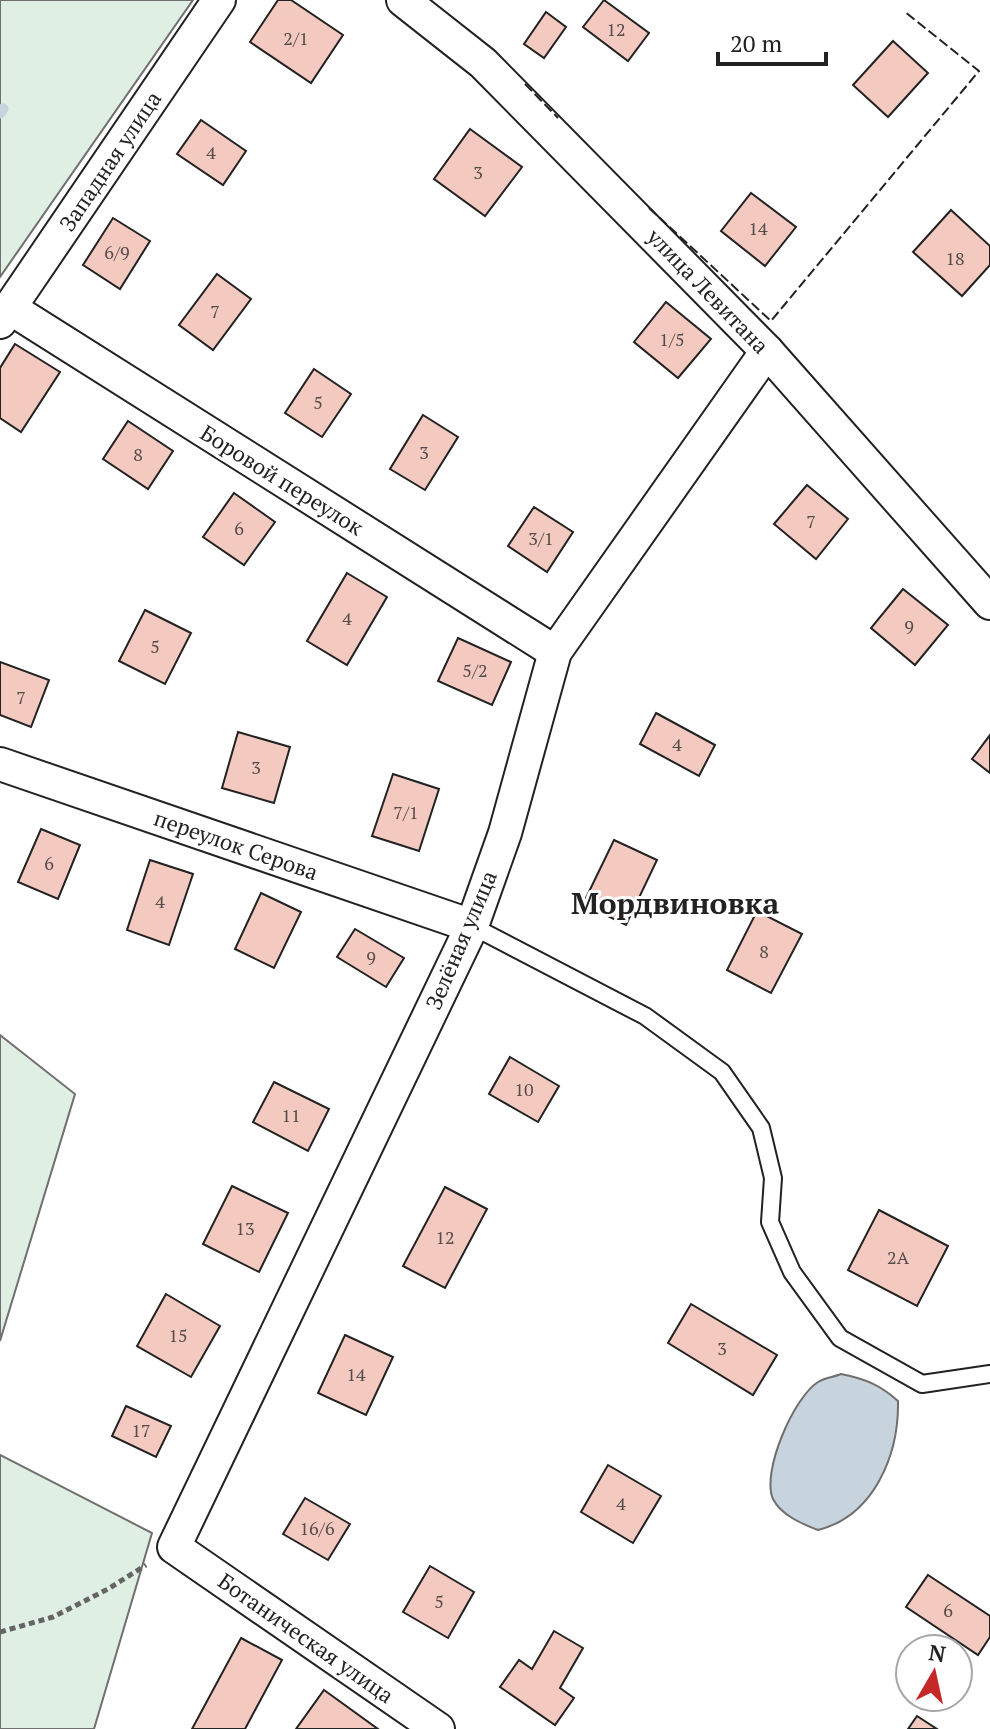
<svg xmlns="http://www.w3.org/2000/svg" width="990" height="1729" viewBox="0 0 990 1729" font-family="'PT Serif',serif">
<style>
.green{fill:#e0efe3;stroke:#6f6f6f;stroke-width:2}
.water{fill:#c7d3dd;stroke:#6f6f6f;stroke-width:2}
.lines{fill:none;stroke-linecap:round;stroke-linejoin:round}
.stream{stroke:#c7d3dd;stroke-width:11}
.building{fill:#f3c9c0;stroke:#222;stroke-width:2}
.lane-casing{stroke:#222;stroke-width:20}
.street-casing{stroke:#222;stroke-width:36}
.path{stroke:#646464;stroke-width:5;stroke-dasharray:6 4;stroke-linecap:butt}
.lane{stroke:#fff;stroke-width:16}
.street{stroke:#fff;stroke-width:32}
.fence{stroke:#222;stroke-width:2;stroke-dasharray:10 4;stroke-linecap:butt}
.labels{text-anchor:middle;stroke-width:6;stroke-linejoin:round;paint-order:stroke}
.number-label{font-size:18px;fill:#564c4a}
.street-label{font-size:22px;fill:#222;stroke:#fff}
.district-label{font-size:30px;font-weight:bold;fill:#222;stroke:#fff}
</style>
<rect width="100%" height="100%" fill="#fff"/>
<g class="green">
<polygon points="0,0 193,0 0,277"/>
<polygon points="0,1035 75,1094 0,1341"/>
<polygon points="0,1455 152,1533 94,1729 0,1729"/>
</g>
<path class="water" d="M841,1374C866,1379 880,1385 898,1401C899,1455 874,1516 818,1530C802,1524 781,1515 773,1499C761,1472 794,1397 818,1382C824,1378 834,1377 841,1374Z"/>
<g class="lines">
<polyline class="stream" points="0,113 3,109"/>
</g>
<g class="building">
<polygon points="278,0 291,0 343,35 311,83 250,42"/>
<polygon points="604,0 649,33 628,61 583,27"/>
<polygon points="546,12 566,27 544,58 524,44"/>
<polygon points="893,41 928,73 888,117 853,85"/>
<polygon points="201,120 246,151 223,185 177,154"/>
<polygon points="470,129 522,167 485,216 434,179"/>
<polygon points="751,193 796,227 765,266 721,231"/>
<polygon points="951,210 990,246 990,265 962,296 913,252"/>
<polygon points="113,218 150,241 120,289 83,265"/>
<polygon points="217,274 251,299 213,350 179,325"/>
<polygon points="666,302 711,339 678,378 634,342"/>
<polygon points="15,344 60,372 21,432 0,418 0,368"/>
<polygon points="314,369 351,394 322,437 285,413"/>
<polygon points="423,415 458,437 425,490 390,469"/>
<polygon points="128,421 173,451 148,489 103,459"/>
<polygon points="807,485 848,519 816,559 774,524"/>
<polygon points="234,493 275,522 244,565 203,537"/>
<polygon points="534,507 573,532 547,572 508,546"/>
<polygon points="347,573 387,597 347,665 307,641"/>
<polygon points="903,589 948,625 915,665 871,628"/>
<polygon points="145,610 191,633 165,684 119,661"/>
<polygon points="458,638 511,662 492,705 438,681"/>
<polygon points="0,662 49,680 31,727 0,715"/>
<polygon points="656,713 715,745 699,776 640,744"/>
<polygon points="238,732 290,747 274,803 222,788"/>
<polygon points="990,735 990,773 972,759"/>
<polygon points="393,774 439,789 419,851 372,836"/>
<polygon points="41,829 80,845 58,899 18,882"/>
<polygon points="614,840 657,860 626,925 583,904"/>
<polygon points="150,860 193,874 169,945 127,930"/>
<polygon points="261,893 301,912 274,968 235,949"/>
<polygon points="757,911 802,934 771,993 727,970"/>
<polygon points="355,929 404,958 386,987 337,957"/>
<polygon points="510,1057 559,1086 538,1122 489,1094"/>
<polygon points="274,1082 329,1109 308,1151 253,1122"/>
<polygon points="232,1186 288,1213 259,1272 203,1244"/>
<polygon points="445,1187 487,1209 445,1288 403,1266"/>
<polygon points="879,1210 948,1246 917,1306 848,1270"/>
<polygon points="166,1294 220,1326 191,1377 137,1346"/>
<polygon points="691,1304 777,1355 753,1395 668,1343"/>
<polygon points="345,1335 393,1357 366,1415 318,1393"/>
<polygon points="126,1406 171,1426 156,1457 112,1436"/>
<polygon points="608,1465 661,1496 633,1543 581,1512"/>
<polygon points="305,1498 350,1524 328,1560 283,1534"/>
<polygon points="430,1566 474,1592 448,1638 403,1612"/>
<polygon points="928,1575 990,1616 990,1637 978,1655 906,1607"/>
<polygon points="554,1631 583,1648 560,1688 574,1698 555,1725 500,1687 519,1660 532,1669"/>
<polygon points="241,1638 282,1660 245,1729 192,1729"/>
<polygon points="324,1690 378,1729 296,1729"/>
<polygon points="917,1716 937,1729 908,1729"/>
</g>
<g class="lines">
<g class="lane-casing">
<polyline id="lane" points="472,926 645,1016 722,1072 761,1128 773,1178 770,1222 792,1272 840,1338 922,1384 990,1374"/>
</g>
<g class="street-casing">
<g id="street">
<polyline points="403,0 483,63 767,351 990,603"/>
<polyline points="10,308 555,652"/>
<polyline points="0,322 219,0"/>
<polyline points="0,764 472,926"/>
<polyline points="438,1729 174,1547 472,926 505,833 555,652 767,351"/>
</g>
</g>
<polyline class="path" points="0,1632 53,1617 108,1589 146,1565"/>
<use href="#lane" class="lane"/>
<use href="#street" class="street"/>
<g class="fence">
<polyline points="525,84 558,118"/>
<polyline points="649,208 771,321 979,71 905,12"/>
</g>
</g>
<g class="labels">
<g class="number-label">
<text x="616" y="36">12</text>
<text x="296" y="45">2/1</text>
<text x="211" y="159">4</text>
<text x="478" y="179">3</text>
<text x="758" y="235">14</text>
<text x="117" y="259">6/9</text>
<text x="955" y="265">18</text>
<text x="215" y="318">7</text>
<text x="672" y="346">1/5</text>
<text x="318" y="409">5</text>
<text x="424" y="459">3</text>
<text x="138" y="461">8</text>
<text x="811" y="528">7</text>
<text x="239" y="535">6</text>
<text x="541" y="545">3/1</text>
<text x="347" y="625">4</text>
<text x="909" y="633">9</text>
<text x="155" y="653">5</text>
<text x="475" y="677">5/2</text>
<text x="21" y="704">7</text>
<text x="677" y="751">4</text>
<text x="256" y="774">3</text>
<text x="406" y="819">7/1</text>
<text x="49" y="870">6</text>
<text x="160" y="908">4</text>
<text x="764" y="958">8</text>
<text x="371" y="964">9</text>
<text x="524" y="1096">10</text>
<text x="291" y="1122">11</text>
<text x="245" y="1235">13</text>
<text x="445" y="1244">12</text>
<text x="898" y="1264">2А</text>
<text x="178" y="1342">15</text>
<text x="722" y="1355">3</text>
<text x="356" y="1381">14</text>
<text x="141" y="1437">17</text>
<text x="621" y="1510">4</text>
<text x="317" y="1535">16/6</text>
<text x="439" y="1608">5</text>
<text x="948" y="1617">6</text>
</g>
<g class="street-label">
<text transform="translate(110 161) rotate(-56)" y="8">Западная улица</text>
<text transform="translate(708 291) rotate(46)" y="8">улица Левитана</text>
<text transform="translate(282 480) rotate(32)" y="8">Боровой переулок</text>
<text transform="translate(236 845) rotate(19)" y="8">переулок Серова</text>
<text transform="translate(461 940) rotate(-67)" y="8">Зелёная улица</text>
<text transform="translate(306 1638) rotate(35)" y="8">Ботаническая улица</text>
</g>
<g class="district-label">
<text x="675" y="914">Мордвиновка</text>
</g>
</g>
<g transform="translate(934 1673) rotate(9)"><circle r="38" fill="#ffffff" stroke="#a7a7a7" stroke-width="2"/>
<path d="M0-6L14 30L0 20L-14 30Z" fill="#c62828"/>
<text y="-12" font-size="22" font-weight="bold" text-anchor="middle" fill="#222222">N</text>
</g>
<path d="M718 52v12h108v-12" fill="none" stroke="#222222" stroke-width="4"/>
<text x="730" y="52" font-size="24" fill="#222222" stroke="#ffffff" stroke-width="6" paint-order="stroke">20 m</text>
</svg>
